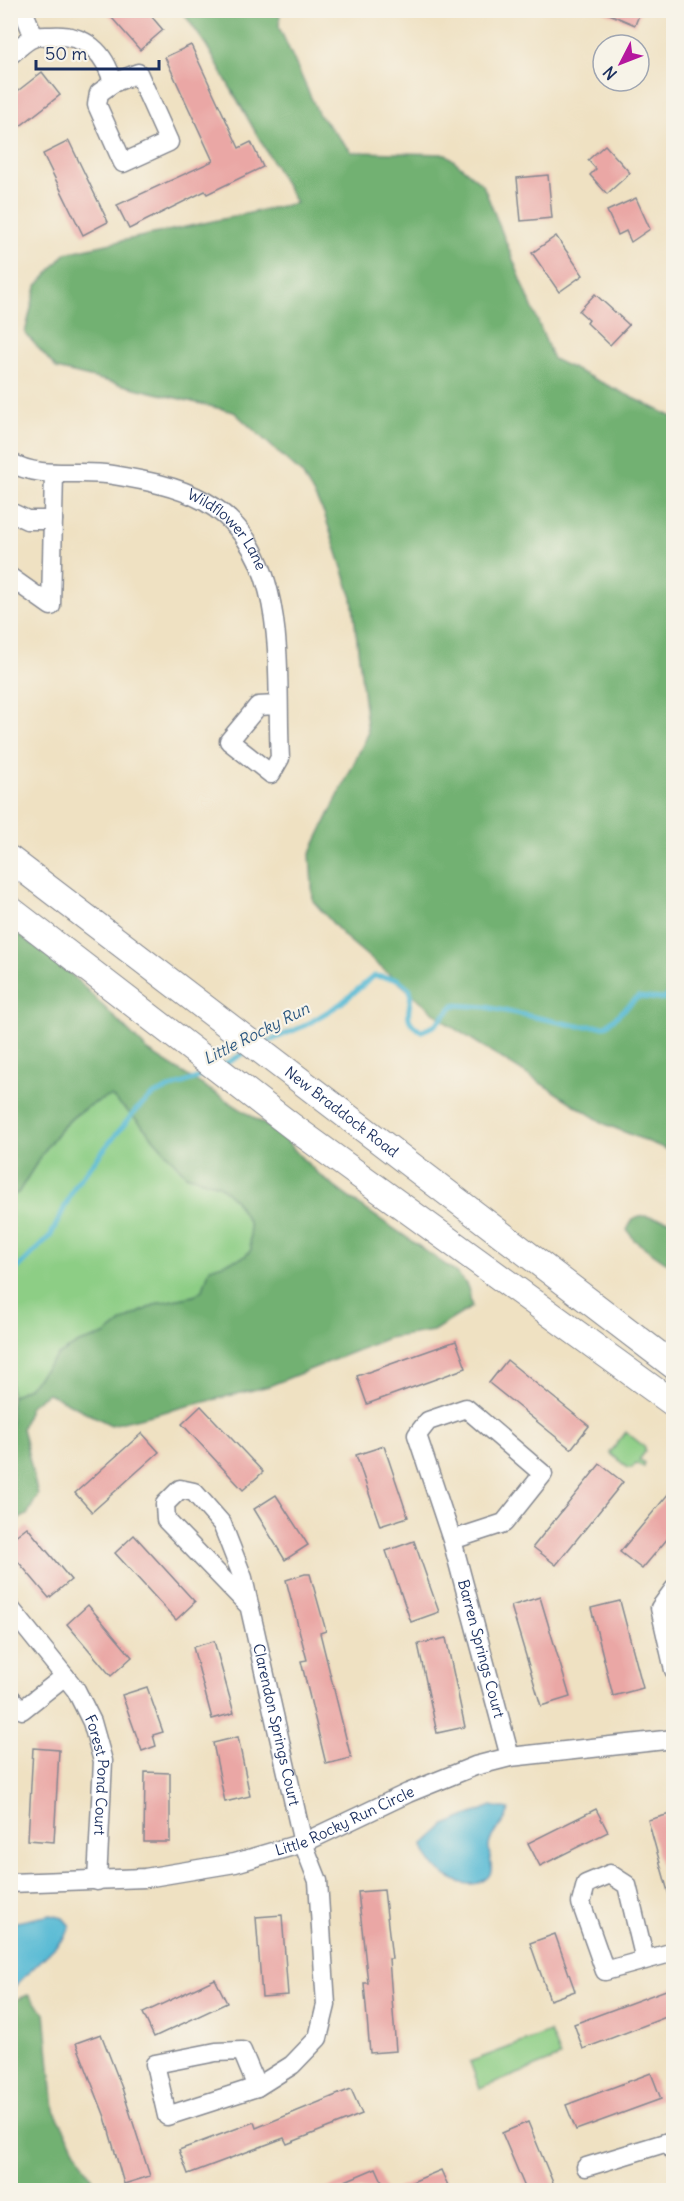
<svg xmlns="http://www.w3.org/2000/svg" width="684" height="2201" viewBox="0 0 684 2201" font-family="Delius,sans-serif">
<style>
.green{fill:#8dce85;stroke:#547e72;stroke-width:1.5}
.forest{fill:#72b172;stroke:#467068;stroke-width:1.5}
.water{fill:#55b9d4;stroke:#387499;stroke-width:1.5}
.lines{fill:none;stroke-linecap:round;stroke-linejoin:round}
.stream{stroke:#55b9d4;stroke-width:5}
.building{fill:#eaa7a5}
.street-casing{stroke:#858890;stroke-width:21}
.secondary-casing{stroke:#858890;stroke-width:28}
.street{stroke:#fff;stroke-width:18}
.secondary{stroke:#fff;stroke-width:26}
.labels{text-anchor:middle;stroke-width:4.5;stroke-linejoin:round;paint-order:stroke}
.street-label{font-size:15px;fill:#1b2f5e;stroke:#f7f3e8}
.water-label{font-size:16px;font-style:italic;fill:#2c5881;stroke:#f7f3e8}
</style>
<rect width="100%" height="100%" fill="#f7f3e8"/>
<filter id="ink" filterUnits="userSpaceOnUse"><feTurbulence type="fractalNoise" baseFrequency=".0167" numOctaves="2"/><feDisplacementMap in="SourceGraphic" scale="12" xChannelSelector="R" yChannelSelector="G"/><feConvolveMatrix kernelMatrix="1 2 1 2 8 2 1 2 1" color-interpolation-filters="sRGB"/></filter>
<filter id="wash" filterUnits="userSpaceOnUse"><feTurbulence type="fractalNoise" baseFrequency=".008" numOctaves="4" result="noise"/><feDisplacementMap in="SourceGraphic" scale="24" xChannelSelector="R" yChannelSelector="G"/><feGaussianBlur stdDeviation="1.35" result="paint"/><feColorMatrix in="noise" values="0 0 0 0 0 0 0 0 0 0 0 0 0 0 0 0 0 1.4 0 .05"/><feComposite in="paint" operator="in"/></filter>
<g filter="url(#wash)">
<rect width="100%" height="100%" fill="#efe1c2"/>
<g class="green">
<path d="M111,1096L138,1121L186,1175L219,1185L235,1200L249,1223L251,1250L244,1257L211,1268L203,1289L194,1296L158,1303L123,1321L105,1335L79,1343L58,1355L28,1388L11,1397V1196L18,1193C46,1150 60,1114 111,1096Z"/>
<polygon points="626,1432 645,1447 645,1452 639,1460 644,1462 644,1467 636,1463 632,1468 628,1468 610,1453"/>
<polygon points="550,2032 560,2057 480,2089 470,2062"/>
</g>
<g class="forest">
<polygon points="182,11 280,11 279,27 319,115 352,152 446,154 483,185 553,359 673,417 673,1152 605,1124 449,1025 345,937 313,901 310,854 368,734 352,598 324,513 302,474 234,412 57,369 25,333 36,287 66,253 296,203 206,45"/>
<path d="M11,929L67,970L148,1051L283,1136C320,1186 378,1215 427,1252C439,1261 458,1271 466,1284C470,1290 470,1300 472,1307L433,1331L388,1338L269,1386L111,1425L48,1393L30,1406L22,1428L38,1495L27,1515L11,1523V1397L28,1388L58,1355L79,1343L105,1335L123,1321L158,1303L194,1296L203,1289L210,1268L244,1257L251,1250L249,1223L235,1200L219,1185L186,1175L138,1121L111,1096C60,1113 45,1151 18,1193L11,1196Z"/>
<polygon points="644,1216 673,1221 673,1267 634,1240 627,1230 633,1219"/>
<polygon points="28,1995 45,2013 54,2110 98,2190 11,2190 11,2002"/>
</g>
<g class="water">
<path d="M492,1806L509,1810C506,1824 491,1831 489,1846C488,1856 496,1870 487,1878C467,1897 426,1867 423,1845L445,1825Z"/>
<polygon points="51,1915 63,1918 70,1926 66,1936 11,1990 11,1923"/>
</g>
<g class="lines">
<g class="stream">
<polyline points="674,935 674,950"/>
<path d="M265,1043L306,1025L340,1004L374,976L398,979L410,989C414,1007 398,1019 422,1031L434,1026L454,1005L486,1007L578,1026H606L638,997L663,999L674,992"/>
<polyline points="225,1064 248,1051"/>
<polyline points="10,1276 51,1235 76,1184 136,1110 153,1095 209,1073"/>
</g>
</g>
<g id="blocks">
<g class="building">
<polygon points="105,10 146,10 163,30 140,50"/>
<polygon points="600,10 641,10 635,25"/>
<polygon points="191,45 239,148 251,142 263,167 207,194 205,191 129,229 117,205 213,161 165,57"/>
<polygon points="42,72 60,95 10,134 10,97"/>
<polygon points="69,141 108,222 83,235 43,154"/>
<polygon points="605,145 630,173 607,194 590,175 596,169 588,160"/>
<polygon points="548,175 552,218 521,221 517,178"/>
<polygon points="636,198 650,229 631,242 626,231 618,235 607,211"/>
<polygon points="556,236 583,275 559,292 532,253"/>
<polygon points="595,294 629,325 610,345 587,323 589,320 579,311"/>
<polygon points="456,1341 466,1368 367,1404 357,1376"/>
<polygon points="507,1360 589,1426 571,1449 489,1383"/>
<polygon points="201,1406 263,1472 243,1490 182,1424"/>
<polygon points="142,1433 159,1452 92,1512 75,1493"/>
<polygon points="384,1446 408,1517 380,1526 356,1455"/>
<polygon points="600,1464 623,1482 556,1565 533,1547"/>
<polygon points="674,1487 674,1531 642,1569 620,1552"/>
<polygon points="276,1495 308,1545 285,1560 254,1509"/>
<polygon points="27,1527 71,1580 49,1598 10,1552 10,1540"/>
<polygon points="134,1535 195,1602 176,1620 115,1553"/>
<polygon points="414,1541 439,1612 411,1622 386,1551"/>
<polygon points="305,1574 310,1574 326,1631 320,1633 351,1758 326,1764 301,1661 307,1660 286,1580"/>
<polygon points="540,1597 570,1697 541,1706 511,1606"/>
<polygon points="620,1601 643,1688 613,1696 591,1608"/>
<polygon points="88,1605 132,1657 111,1676 67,1624"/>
<polygon points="446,1638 465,1727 437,1733 418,1644"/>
<polygon points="214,1641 234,1713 212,1719 193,1647"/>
<polygon points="147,1687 163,1732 153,1735 156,1746 142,1751 122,1695"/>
<polygon points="238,1737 250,1796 225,1802 213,1743"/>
<polygon points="33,1748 59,1750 54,1842 28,1840"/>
<polygon points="145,1772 170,1773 170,1842 144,1842"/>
<polygon points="596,1809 608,1832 540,1866 528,1843"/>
<polygon points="674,1813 674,1898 670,1899 648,1820"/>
<polygon points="384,1890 392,1959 389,1959 396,2051 370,2053 364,1983 368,1983 358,1892"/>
<polygon points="282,1915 288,1995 262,1997 256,1917"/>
<polygon points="555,1934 575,1991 550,2000 530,1943"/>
<polygon points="215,1979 227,2003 154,2037 143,2013"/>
<polygon points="674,1987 674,2014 583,2049 574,2024"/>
<polygon points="101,2034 122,2088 150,2176 124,2184 105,2117 76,2043"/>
<polygon points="651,2073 661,2099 576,2130 566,2105"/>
<polygon points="351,2089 362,2114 287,2144 284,2138 188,2174 179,2150 254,2122 256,2128"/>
<polygon points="528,2122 556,2190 526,2190 502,2133"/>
<polygon points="376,2168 386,2190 324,2190"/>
<polygon points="441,2170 450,2190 393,2190"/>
</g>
</g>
</g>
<g filter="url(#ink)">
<use href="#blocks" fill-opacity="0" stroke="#858890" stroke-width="1.5"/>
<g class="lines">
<g class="street-casing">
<g id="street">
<polyline points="23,10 34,37"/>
<path d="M10,55C18,49 25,41 33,38C38,35 46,36 52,36C85,34 105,52 113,83"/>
<polygon points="138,73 169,142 123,163 97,105 99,93 113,83"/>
<path id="s1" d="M10,462C40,480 80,469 113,475C143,480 177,486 204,501C293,550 275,673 280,758L271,774L229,741L258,706L277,705"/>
<polyline points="10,512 27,520 53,520"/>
<polyline points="10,577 51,606 54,473"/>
<path id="s2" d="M452,1540L504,1523L543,1474L466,1408L428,1421L417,1435L452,1540L510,1757"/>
<polyline points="674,1589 660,1608 674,1670"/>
<path id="s3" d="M249,1606L166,1520L165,1504L180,1489L194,1492L222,1524L243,1578L303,1843L318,1881L326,2005L318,2038L292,2065L257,2087"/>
<path id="s4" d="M10,1608L76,1690L92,1722L103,1761L97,1881"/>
<polyline points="10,1697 22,1710 65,1676"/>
<path id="s5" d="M10,1883L145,1878L235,1863L303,1843L408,1793L475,1766L510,1757L674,1739"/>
<polyline points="645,1960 627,1885 610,1874 586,1884 581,1903 605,1971 674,1952"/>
<polygon points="242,2051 257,2087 167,2116 155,2064 216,2052"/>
<polyline points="586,2167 668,2142 674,2152"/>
</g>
</g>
<g class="secondary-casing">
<g id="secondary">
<path id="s6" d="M10,859L674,1366"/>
<polyline points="10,909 293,1127 674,1404"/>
</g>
</g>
<use href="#street" class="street"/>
<use href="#secondary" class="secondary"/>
</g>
</g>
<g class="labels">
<g class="street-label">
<text dy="5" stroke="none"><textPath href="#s1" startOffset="237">Wildflower Lane</textPath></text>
<text dy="5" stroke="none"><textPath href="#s6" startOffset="417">New Braddock Road</textPath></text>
<text dy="5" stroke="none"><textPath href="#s2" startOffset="500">Barren Springs Court</textPath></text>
<text dy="5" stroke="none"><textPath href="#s3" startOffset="422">Clarendon Springs Court</textPath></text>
<text dy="5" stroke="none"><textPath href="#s4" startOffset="195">Forest Pond Court</textPath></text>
<text dy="5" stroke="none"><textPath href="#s5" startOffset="344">Little Rocky Run Circle</textPath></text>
</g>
<g class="water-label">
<text transform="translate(256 1033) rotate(-27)" y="6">Little Rocky Run</text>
</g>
</g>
<rect width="684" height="2201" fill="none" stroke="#f7f3e8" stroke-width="36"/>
<g transform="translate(621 63) rotate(228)"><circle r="28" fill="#f7f3e8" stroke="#9fa5b1" stroke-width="1.5"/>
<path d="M0-4.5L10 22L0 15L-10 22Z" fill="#b5179e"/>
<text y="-9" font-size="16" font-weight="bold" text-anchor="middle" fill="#1b2f5e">N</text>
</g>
<path d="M36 60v9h123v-9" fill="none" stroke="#1b2f5e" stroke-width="3"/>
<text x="45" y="60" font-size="18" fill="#1b2f5e" stroke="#f7f3e8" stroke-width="4.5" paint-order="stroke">50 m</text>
</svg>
